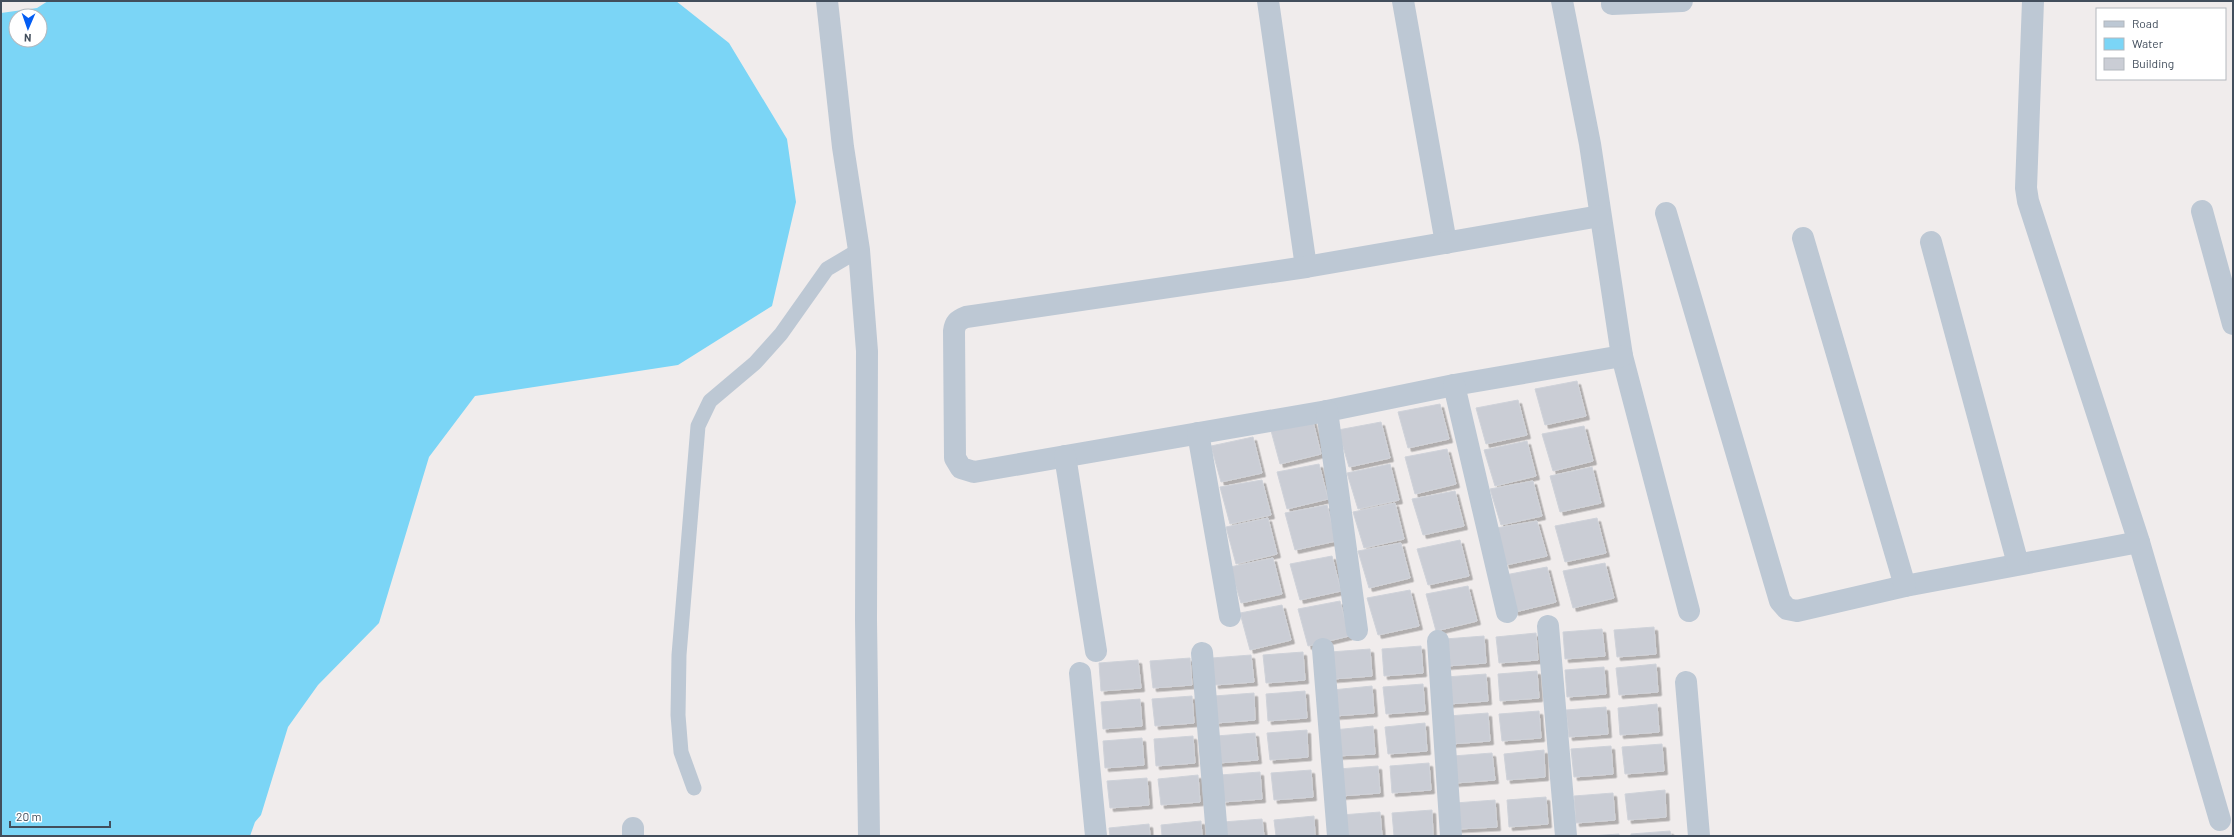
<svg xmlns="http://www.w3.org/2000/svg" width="2234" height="837" viewBox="0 0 2234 837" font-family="Barlow,sans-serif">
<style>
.water{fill:#7bd5f6;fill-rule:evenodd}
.building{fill:#cacdd5;stroke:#cfd2d9;filter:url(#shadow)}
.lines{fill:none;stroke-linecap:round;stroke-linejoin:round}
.service{stroke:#bdc8d4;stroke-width:15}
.minor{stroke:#bdc8d4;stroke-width:22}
</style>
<defs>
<filter id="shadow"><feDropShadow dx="3.5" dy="3.5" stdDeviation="0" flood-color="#0004"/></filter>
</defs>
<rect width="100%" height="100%" fill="#f0ecec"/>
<path class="water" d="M48,1H676L729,43L787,139L796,202L772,306L678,365L475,396L429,457L379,623L318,685L288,727L261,815L255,822L250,836H1V13L37,8ZM16,16H40V40H16Z"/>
<g class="building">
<polygon points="1577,381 1586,416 1545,425 1535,389"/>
<polygon points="1518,400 1527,435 1486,444 1476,408"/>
<polygon points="1440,404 1449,439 1408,448 1398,412"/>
<polygon points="1312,418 1321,454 1280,464 1270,427"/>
<polygon points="1381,422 1390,458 1349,467 1338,430"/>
<polygon points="1584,426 1593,461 1553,471 1542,434"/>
<polygon points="1253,437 1262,473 1221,482 1211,446"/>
<polygon points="1527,441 1536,476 1495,486 1484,450"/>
<polygon points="1447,449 1456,484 1415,494 1405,457"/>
<polygon points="1319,464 1328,499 1287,509 1277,472"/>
<polygon points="1390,464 1399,500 1358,509 1347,473"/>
<polygon points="1592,467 1601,503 1560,512 1550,476"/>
<polygon points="1262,480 1271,515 1230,524 1220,487"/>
<polygon points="1533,481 1542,516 1501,525 1490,489"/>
<polygon points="1455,491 1464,526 1423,535 1412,499"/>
<polygon points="1395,503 1404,539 1364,548 1353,512"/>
<polygon points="1327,505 1336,541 1295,550 1285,513"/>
<polygon points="1268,518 1277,554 1236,564 1226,527"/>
<polygon points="1597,518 1606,553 1565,562 1555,526"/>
<polygon points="1537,521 1547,556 1506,565 1496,528"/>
<polygon points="1460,540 1469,576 1428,585 1417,549"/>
<polygon points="1401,543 1410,578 1369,588 1358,551"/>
<polygon points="1332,556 1341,591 1300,600 1290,564"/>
<polygon points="1273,558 1282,594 1241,603 1230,567"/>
<polygon points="1605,563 1614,598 1573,608 1563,571"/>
<polygon points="1547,567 1556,602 1515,612 1505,575"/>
<polygon points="1468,586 1477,621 1436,631 1426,594"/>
<polygon points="1410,590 1419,626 1378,635 1367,598"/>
<polygon points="1340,601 1349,636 1308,646 1298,609"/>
<polygon points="1282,605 1291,640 1250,650 1240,613"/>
<polygon points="1654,627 1656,654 1617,657 1614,630"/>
<polygon points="1602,629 1605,656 1565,659 1563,632"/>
<polygon points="1536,633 1538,660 1499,663 1496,637"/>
<polygon points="1484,636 1486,663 1447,666 1445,639"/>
<polygon points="1421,646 1423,673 1384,676 1382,649"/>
<polygon points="1370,649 1372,676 1333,679 1330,652"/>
<polygon points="1303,652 1305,680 1266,683 1263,655"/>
<polygon points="1251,655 1254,682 1215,685 1212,658"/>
<polygon points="1190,658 1192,685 1153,688 1150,661"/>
<polygon points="1138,660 1141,688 1101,691 1099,663"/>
<polygon points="1656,664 1658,692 1619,695 1616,668"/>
<polygon points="1604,667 1606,694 1567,697 1565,670"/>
<polygon points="1537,671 1539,698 1500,701 1498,674"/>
<polygon points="1486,674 1488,701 1449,704 1446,677"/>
<polygon points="1423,684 1425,711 1386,714 1383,687"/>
<polygon points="1372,686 1374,713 1335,716 1332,690"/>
<polygon points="1305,691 1307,718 1268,721 1266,694"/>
<polygon points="1254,693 1255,720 1216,723 1214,696"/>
<polygon points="1192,696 1194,723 1155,726 1152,699"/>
<polygon points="1140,699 1142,726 1103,729 1101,702"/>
<polygon points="1657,704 1659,732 1620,735 1618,708"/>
<polygon points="1606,707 1608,734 1569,737 1566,710"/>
<polygon points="1539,711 1541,738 1502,741 1499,714"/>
<polygon points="1488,713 1490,741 1451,744 1448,716"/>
<polygon points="1425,723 1427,751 1388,754 1385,727"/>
<polygon points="1373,726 1375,754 1336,756 1334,730"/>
<polygon points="1307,730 1308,757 1270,760 1267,733"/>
<polygon points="1255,733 1258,760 1218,763 1216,736"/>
<polygon points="1193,736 1195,763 1156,766 1154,739"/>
<polygon points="1142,738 1144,765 1105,768 1103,741"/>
<polygon points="1662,744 1664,771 1625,774 1622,747"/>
<polygon points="1611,746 1613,774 1574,777 1571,749"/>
<polygon points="1544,750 1545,777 1507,780 1504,754"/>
<polygon points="1492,753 1495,780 1455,783 1453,756"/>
<polygon points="1429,763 1431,790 1392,793 1390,766"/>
<polygon points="1378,766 1380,793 1341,796 1338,769"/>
<polygon points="1311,770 1313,797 1274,800 1271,773"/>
<polygon points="1260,772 1262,799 1223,802 1220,775"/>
<polygon points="1198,775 1200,802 1161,805 1158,779"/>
<polygon points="1147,778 1149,805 1110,808 1107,781"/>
<polygon points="1665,790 1666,817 1628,820 1625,794"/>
<polygon points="1613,793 1615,820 1576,823 1574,796"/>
<polygon points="1546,797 1548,824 1509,827 1507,800"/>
<polygon points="1495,800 1497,827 1458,829 1455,803"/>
<polygon points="1432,810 1433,836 1394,836 1392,813"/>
<polygon points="1380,812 1382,836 1343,836 1341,815"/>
<polygon points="1314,816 1315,836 1276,836 1274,820"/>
<polygon points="1262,819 1264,836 1224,836 1223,822"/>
<polygon points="1201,821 1202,836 1162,836 1161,825"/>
<polygon points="1149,824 1150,836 1110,836 1109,828"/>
<polygon points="1670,831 1671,836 1631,836 1631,834"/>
<polygon points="1619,834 1619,836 1591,836"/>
</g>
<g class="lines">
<polyline class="service" points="694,788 681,752 678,715 679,655 698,426 710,401 755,363 781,334 827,269 859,250"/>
<g class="minor">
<polyline points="827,1 843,147 859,250 867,351 866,620 869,836"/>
<polyline points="1268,1 1306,267"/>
<polyline points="1403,1 1446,243"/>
<polyline points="1562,1 1590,144 1622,356 1689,611"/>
<polyline points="2033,1 2026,188 2028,201 2139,542"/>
<polyline points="1612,4 1682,1"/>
<polyline points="2202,211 2233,324"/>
<polyline points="1666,213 1780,601 1787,609 1797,611 1905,586 2139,542 2220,820"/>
<path d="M1600,216L1306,267L966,317C958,320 955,323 954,331L955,458L961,468L974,472L1327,411L1454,385L1622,356"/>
<polyline points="1803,238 1905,586"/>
<polyline points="1931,242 2018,564"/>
<polyline points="1454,385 1507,612"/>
<polyline points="1327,411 1357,630"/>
<polyline points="1198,433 1230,616"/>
<polyline points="1065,456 1096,651"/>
<polyline points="1548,626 1566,836"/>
<polyline points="1438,641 1451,836"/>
<polyline points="1323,649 1338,836"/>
<polyline points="1202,653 1217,836"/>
<polyline points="1080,673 1096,836"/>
<polyline points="1686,682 1699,836"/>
<polyline points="633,836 633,828"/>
</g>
</g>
<rect width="2234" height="837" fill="none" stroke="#424e5c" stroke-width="4"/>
<rect x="2096" y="8" width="130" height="72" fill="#ffffff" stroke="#b3b8be"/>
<rect x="2104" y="21" width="20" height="6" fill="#bdc8d4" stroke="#b3b8be"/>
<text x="2132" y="28" font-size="12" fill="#424e5c">Road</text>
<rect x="2104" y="38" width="20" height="12" fill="#7bd5f6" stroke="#b3b8be"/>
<text x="2132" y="48" font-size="12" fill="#424e5c">Water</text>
<rect x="2104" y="58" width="20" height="12" fill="#cacdd5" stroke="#b3b8be"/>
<text x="2132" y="68" font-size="12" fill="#424e5c">Building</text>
<g transform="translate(28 28) rotate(182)"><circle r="19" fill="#ffffff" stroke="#b3b8be"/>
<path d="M0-3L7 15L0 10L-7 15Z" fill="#035df3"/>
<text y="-6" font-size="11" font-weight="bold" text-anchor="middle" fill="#424e5c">N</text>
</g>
<path d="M10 821v6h100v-6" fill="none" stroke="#424e5c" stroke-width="2"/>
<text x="16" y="821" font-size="12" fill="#424e5c" stroke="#ffffff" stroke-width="3" paint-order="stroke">20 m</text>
</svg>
